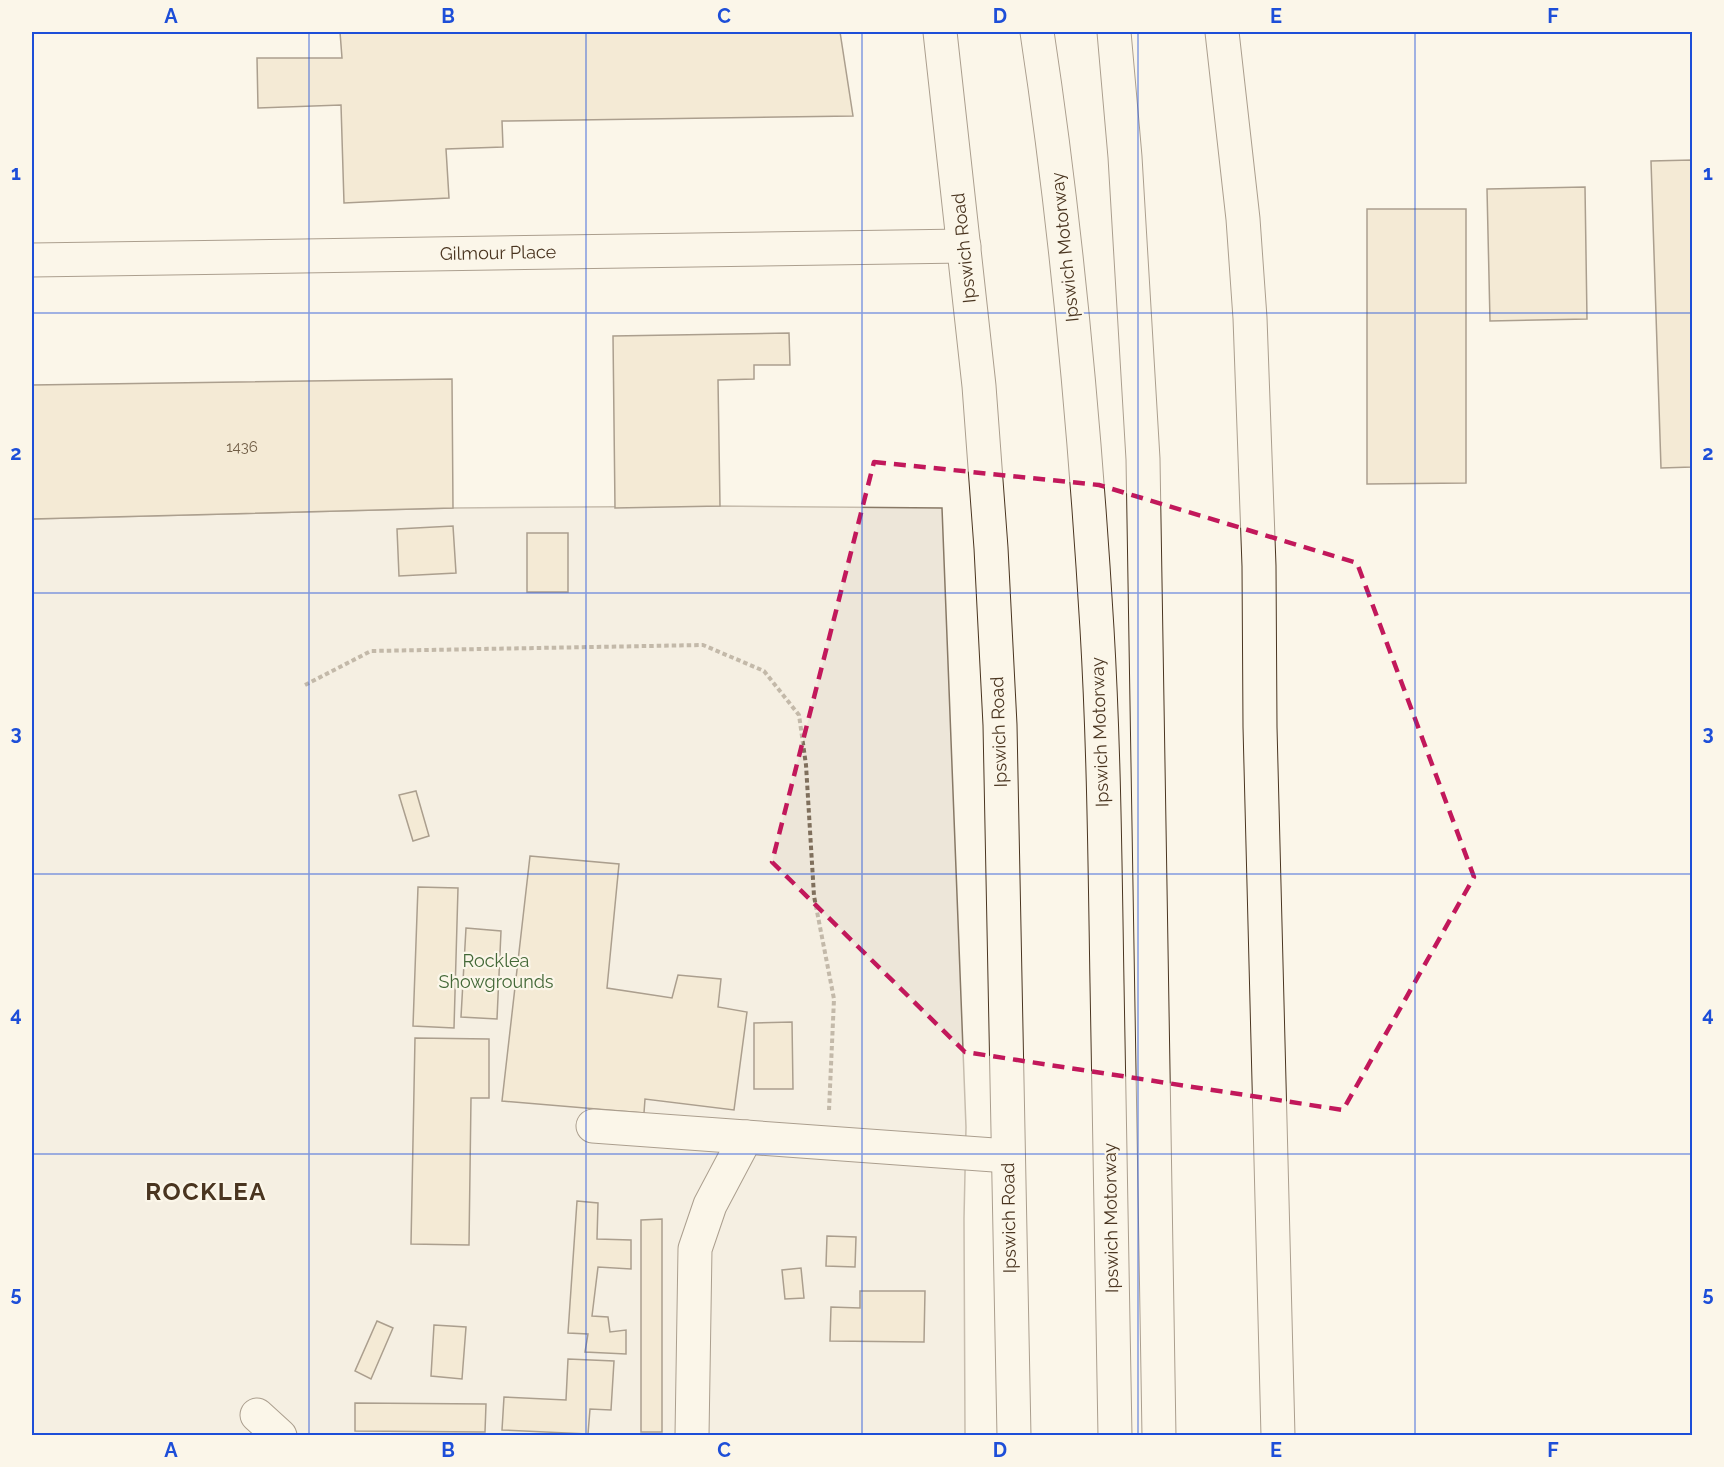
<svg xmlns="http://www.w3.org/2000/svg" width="1724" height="1467" viewBox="0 0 1724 1467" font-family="Raleway,sans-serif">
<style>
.green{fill:#ede6d9;stroke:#887966;stroke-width:1.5}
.building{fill:#ecdcbc;stroke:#4a3520;stroke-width:1.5}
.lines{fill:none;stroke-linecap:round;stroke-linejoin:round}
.minor-casing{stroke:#4a3520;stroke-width:35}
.highway-casing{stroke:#4a3520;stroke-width:35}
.path{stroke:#7f6f5c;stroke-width:4;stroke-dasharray:4.5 3;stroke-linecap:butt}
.minor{stroke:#fbf6e9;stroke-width:33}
.highway{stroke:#fbf6e9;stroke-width:33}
.marked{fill:none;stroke:#c2185b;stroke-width:4.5;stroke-dasharray:12 8;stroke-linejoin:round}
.grid{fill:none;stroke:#1d4ed8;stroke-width:1.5;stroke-opacity:0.55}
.labels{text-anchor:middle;stroke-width:4.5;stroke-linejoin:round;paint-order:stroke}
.number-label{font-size:15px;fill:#725f47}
.street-label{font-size:18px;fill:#4a3520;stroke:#fbf6e9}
.park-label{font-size:18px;fill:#436837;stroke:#fbf6e9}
.district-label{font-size:24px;font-weight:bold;letter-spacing:1.5px;fill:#4a3520;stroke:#fbf6e9}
.neatline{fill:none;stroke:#1d4ed8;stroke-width:2}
.grid-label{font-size:20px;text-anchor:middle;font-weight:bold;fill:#1d4ed8}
</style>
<rect width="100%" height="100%" fill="#fbf6e9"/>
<polygon class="green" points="720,506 942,508 966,1127 964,1219 965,1435 32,1435 32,519 453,508"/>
<g class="building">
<polygon points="340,32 840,32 853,116 502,121 503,147 446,149 449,198 344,203 341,105 258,108 257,58 342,58"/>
<polygon points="1692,160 1692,467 1661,468 1651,161"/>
<polygon points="1585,187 1587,319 1490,321 1487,189"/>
<polygon points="1367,209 1466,209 1466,483 1367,484"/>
<polygon points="789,333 790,365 754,365 754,379 718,380 720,506 615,508 613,336"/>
<polygon points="452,379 453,508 32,519 32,385"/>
<polygon points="453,526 456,573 399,576 397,529"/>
<rect x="527" y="533" width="41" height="59"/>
<polygon points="416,791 429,836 413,841 399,795"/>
<polygon points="530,856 619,864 607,988 672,998 678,975 721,979 718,1007 747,1012 734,1110 645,1099 644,1113 502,1101"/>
<polygon points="418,887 458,888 454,1028 413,1026"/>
<polygon points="466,928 501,931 497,1019 461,1017"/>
<polygon points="792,1022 793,1089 754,1089 754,1023"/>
<polygon points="415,1038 489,1039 489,1098 471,1098 469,1245 411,1244"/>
<polygon points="577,1201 598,1203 597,1239 631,1240 631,1269 598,1267 592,1316 608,1317 610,1332 626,1330 626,1354 585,1352 588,1334 568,1333"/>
<polygon points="662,1219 662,1432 641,1432 641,1220"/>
<polygon points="827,1236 856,1237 855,1267 826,1266"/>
<polygon points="801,1268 804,1298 785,1299 782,1270"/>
<polygon points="860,1291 925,1291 924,1342 830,1341 831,1307 860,1308"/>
<polygon points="377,1321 393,1328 371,1379 355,1371"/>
<polygon points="434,1325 466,1327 462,1379 431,1376"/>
<polygon points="568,1359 614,1361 611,1410 590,1409 588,1434 502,1430 504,1397 566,1400"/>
<polygon points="355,1403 486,1404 485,1432 355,1431"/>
</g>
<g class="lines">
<g class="minor-casing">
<g id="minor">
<polyline points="940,32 979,386 991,548 1000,725 1014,1436"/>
<polyline points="1222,32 1243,219 1250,318 1259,566 1260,727 1278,1436"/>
<polyline points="32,260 964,246"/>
<polyline points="593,1126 1008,1156"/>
<polyline points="257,1415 280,1436"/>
<polyline points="692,1436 695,1249 710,1205 746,1137"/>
</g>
</g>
<g class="highway-casing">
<g id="highway">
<path d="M1037,32C1067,230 1085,429 1097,629C1104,747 1105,865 1107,983C1110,1134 1112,1285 1115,1436"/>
<polyline points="1114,32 1125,157 1143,459 1159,1436"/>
</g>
</g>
<polyline class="path" points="305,685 371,651 703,645 764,671 799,715 806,765 814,896 834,999 829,1110"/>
<use href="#minor" class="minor"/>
<use href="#highway" class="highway"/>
</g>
<path d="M0 0H1724V1467H0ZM874,462L1099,485L1357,563L1474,877L1343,1110L965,1052L772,862Z" fill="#fbf6e9" fill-opacity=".55" fill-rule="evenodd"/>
<path class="marked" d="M874,462L1099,485L1357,563L1474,877L1343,1110L965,1052L772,862Z"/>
<path class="grid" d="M309,32V1436M586,32V1436M862,32V1436M1138,32V1436M1415,32V1436M32,313H1692M32,593H1692M32,874H1692M32,1154H1692"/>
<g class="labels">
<g class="number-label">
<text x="242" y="452">1436</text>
</g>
<g class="street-label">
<text transform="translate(1065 247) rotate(-96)" y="6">Ipswich Motorway</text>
<text transform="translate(964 248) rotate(-96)" y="6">Ipswich Road</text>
<text transform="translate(498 253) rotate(-1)" y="6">Gilmour Place</text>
<text transform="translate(999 732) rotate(-92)" y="6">Ipswich Road</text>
<text transform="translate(1100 732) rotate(-92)" y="6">Ipswich Motorway</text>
<text transform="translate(1009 1218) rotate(-91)" y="6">Ipswich Road</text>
<text transform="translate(1111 1218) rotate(-91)" y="6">Ipswich Motorway</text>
</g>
<g class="park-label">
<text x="496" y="967">Rocklea<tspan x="496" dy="21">Showgrounds</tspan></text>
</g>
<g class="district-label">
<text x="206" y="1200">ROCKLEA</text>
</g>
</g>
<rect width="1724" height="1467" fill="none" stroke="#fbf6e9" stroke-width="66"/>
<rect x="33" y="33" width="1658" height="1401" class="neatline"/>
<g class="grid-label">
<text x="171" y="23">A</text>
<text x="448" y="23">B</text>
<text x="724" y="23">C</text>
<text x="1000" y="23">D</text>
<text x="1276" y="23">E</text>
<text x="1553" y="23">F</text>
<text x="16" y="180">1</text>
<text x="1708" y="180">1</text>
<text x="16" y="460">2</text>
<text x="1708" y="460">2</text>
<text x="16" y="740">3</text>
<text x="1708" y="740">3</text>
<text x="16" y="1021">4</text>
<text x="1708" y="1021">4</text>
<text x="16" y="1301">5</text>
<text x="1708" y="1301">5</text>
<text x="171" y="1457">A</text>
<text x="448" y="1457">B</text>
<text x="724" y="1457">C</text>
<text x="1000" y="1457">D</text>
<text x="1276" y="1457">E</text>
<text x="1553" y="1457">F</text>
</g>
</svg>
